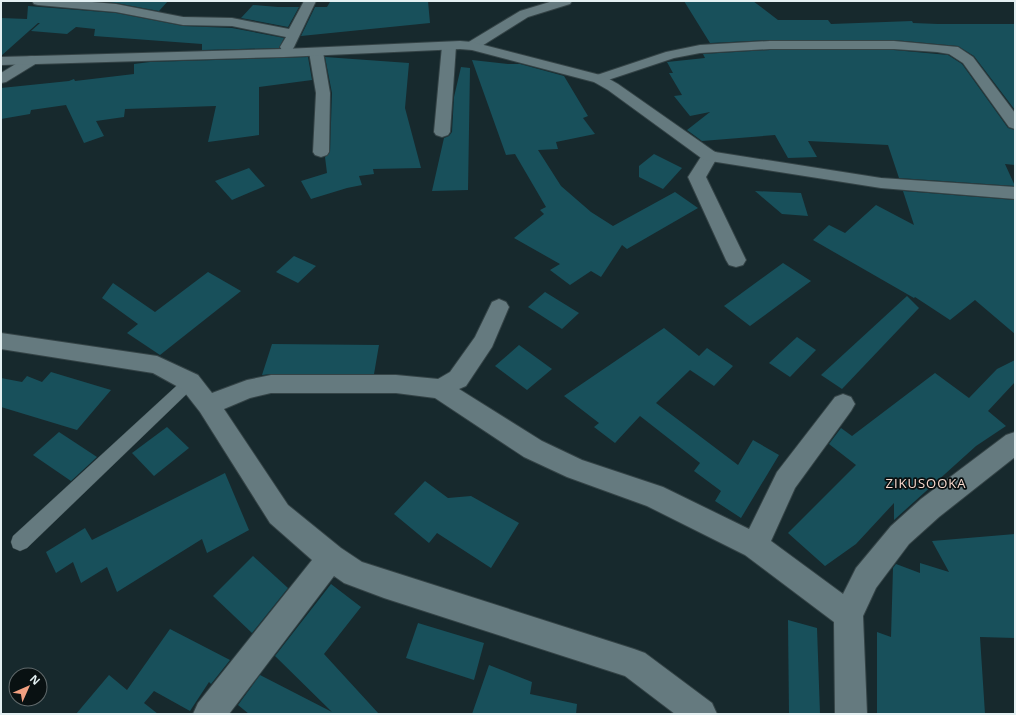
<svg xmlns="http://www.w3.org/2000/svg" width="1016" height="715" viewBox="0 0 1016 715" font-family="'Open Sans',sans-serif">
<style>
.building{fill:#18505b}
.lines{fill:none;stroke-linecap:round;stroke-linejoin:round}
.service-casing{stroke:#344346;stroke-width:1}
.minor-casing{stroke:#344346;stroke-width:2}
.tertiary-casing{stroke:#344346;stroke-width:2}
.service{fill:#657a7f;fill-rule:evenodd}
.minor{fill:#657a7f;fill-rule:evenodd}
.tertiary{fill:#657a7f;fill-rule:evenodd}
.labels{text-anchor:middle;stroke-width:3.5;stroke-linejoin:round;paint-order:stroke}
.quarter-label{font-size:13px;letter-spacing:1px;fill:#fcdbcf;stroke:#091112}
</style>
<rect width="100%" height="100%" fill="#17292d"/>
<g class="building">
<polygon points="98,1 168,1 159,11 116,3"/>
<polygon points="428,1 430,23 301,36 315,7 327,7 330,2"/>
<polygon points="684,1 753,1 778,20 828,20 831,24 912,21 913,23 938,24 1015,24 1015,110 974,56 958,46 894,40 770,40 710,43"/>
<polygon points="253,5 278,7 299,7 288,27 241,18"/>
<polygon points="28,6 116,13 183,26 232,28 284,38 279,48 202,50 202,44 94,36 95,29 76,27 67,34 31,31 40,23 38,23 1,56 1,18 27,19"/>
<polygon points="770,50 894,50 948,55 962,64 1008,128 1015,130 1015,165 1005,164 1015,186 899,178 888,145 808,141 817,157 788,158 775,135 702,141 687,130 710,112 690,116 674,96 682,95 669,73 673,73 667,62 705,58 703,54"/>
<polygon points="308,57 312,80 259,87 259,135 208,142 216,106 125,109 124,117 96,121 104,136 84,143 66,105 31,110 30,114 1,119 1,88 69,81 74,79 75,81 134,74 134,64 150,62"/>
<polygon points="325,57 409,63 405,108 421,168 373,169 374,174 359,176 362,185 347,188 311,199 301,181 327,173 325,157 330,152 332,93"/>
<polygon points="472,60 508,64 520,64 564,76 588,116 583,118 595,134 556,142 558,149 538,150 561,186 591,212 613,226 675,192 698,208 627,249 622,245 601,277 591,271 570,285 550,270 560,264 514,238 544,214 540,210 546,207 515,154 506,155"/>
<polygon points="461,67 470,68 468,190 432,191 444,138 449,136 452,132 454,97"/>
<polygon points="654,154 682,168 663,189 639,177 639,166"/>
<polygon points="249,168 265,186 232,200 215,181"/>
<polygon points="755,191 801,193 808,216 782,214"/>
<polygon points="903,191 1015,200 1015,334 975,300 950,320 915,297 914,298 813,240 829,225 845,233 876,205 914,225"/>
<polygon points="294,256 316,266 298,283 276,272"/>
<polygon points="783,263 811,281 750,326 724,306"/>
<polygon points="208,272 241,291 160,355 127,333 138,324 102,298 113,283 155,312"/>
<polygon points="545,292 579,313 562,329 528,307"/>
<polygon points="907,296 919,308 842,389 821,375"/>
<polygon points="664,328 699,356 707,348 733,366 714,386 690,370 656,403 738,465 753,440 779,455 741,518 715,501 721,491 694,471 700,463 640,416 615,443 594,427 599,423 564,396"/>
<polygon points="797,337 816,350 790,377 769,363"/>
<polygon points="272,344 379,345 374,374 271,374 262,375"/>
<polygon points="519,345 552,369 527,390 495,366"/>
<polygon points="1015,360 1015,382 988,411 1006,426 976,446 894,520 894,503 856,544 825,566 788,533 856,465 829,444 841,428 852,436 935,373 969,398 997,369"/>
<polygon points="51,372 111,390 77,430 1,407 1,378 22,382 27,376 42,382"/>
<polygon points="167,427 189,448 154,476 132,453"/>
<polygon points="59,432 97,457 71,481 33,455"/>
<polygon points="225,473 249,530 207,553 202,539 117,592 107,567 81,583 73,562 56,573 46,552 85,528 92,540"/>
<polygon points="425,481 448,498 471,496 519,523 491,568 437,533 429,543 394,514"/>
<polygon points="1015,534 1015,638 980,637 985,714 877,714 877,632 891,637 893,568 896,564 920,573 920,563 949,572 932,541"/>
<polygon points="253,556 288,588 252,633 213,596"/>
<polygon points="331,584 361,607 324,654 379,714 249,714 238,705 260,675 332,712 275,656"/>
<polygon points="788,620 817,628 820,714 789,714"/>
<polygon points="418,623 484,643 474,680 406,658"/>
<polygon points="170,629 230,660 211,684 209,682 190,711 154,691 144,703 158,714 76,714 109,675 127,690"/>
<polygon points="489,665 532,682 530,694 577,704 576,714 472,714"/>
</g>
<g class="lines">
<g class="service-casing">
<polygon id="service" points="190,376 195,378 198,382 195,386 27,548 20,551 13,548 11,542 13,536 185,378"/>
</g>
<g class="minor-casing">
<g id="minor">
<polygon points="32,1 80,1 116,4 183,17 232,18 289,29 304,1 316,1 294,47 292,50 282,50 280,47 286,37 232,26 183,25 116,12 38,5 34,4"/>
<polygon points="553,1 572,1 570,4 528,17 477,49 467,49 465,46 467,43 520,11"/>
<polygon points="770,41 894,41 958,47 973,57 1015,113 1015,129 1009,127 963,63 949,54 937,52 894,49 770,49 700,53 674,58 599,83 594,82 592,79 594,76 666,52 700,45"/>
<polygon points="449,42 454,43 456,46 450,132 448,135 442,137 436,135 434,132 442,46 444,43"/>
<polygon points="316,48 321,49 323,52 330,93 329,152 327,155 321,157 315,155 313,152 316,93 309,52 311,49"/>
<polygon points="32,56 37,57 39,60 37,63 6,82 1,83 1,73 27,57"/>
<polygon points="710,151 716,152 718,156 706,177 746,260 743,265 736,267 729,265 726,260 688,177 704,152"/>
<polygon points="499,299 506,302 509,307 492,347 466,386 459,389 542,441 582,460 663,487 749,529 777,472 835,397 843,394 851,397 855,404 851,411 795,488 771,541 843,594 856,568 891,526 921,499 1006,435 1015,432 1015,457 939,517 909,544 876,588 863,616 867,714 835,714 834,622 745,555 647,506 567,477 524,457 435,398 396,393 271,393 250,398 224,409 288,505 341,548 362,562 634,649 645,653 712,703 717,714 675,714 625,676 384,598 344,583 334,576 229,714 193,714 198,703 312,560 270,523 200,412 182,389 153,373 1,349 1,333 157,356 198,375 212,393 247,380 271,375 396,375 438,379 450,372 475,337 492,302"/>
</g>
</g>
<g class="tertiary-casing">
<polygon id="tertiary" points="460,41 472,42 604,76 618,84 715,152 881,178 1015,187 1015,199 881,188 704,160 608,90 594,82 472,50 460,49 284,57 1,65 1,57 284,49"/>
</g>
<use href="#service" class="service"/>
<use href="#minor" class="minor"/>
<use href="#tertiary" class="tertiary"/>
</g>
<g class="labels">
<g class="quarter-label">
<text x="926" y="488">ZIKUSOOKA</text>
</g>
</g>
<rect width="1016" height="715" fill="none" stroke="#e4f0f2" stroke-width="4"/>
<g transform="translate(28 687) rotate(45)"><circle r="19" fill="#091112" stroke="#616a6c"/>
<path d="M0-3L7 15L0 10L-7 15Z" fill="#f2a081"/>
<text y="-6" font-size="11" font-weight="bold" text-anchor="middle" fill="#e4f0f2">N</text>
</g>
</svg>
